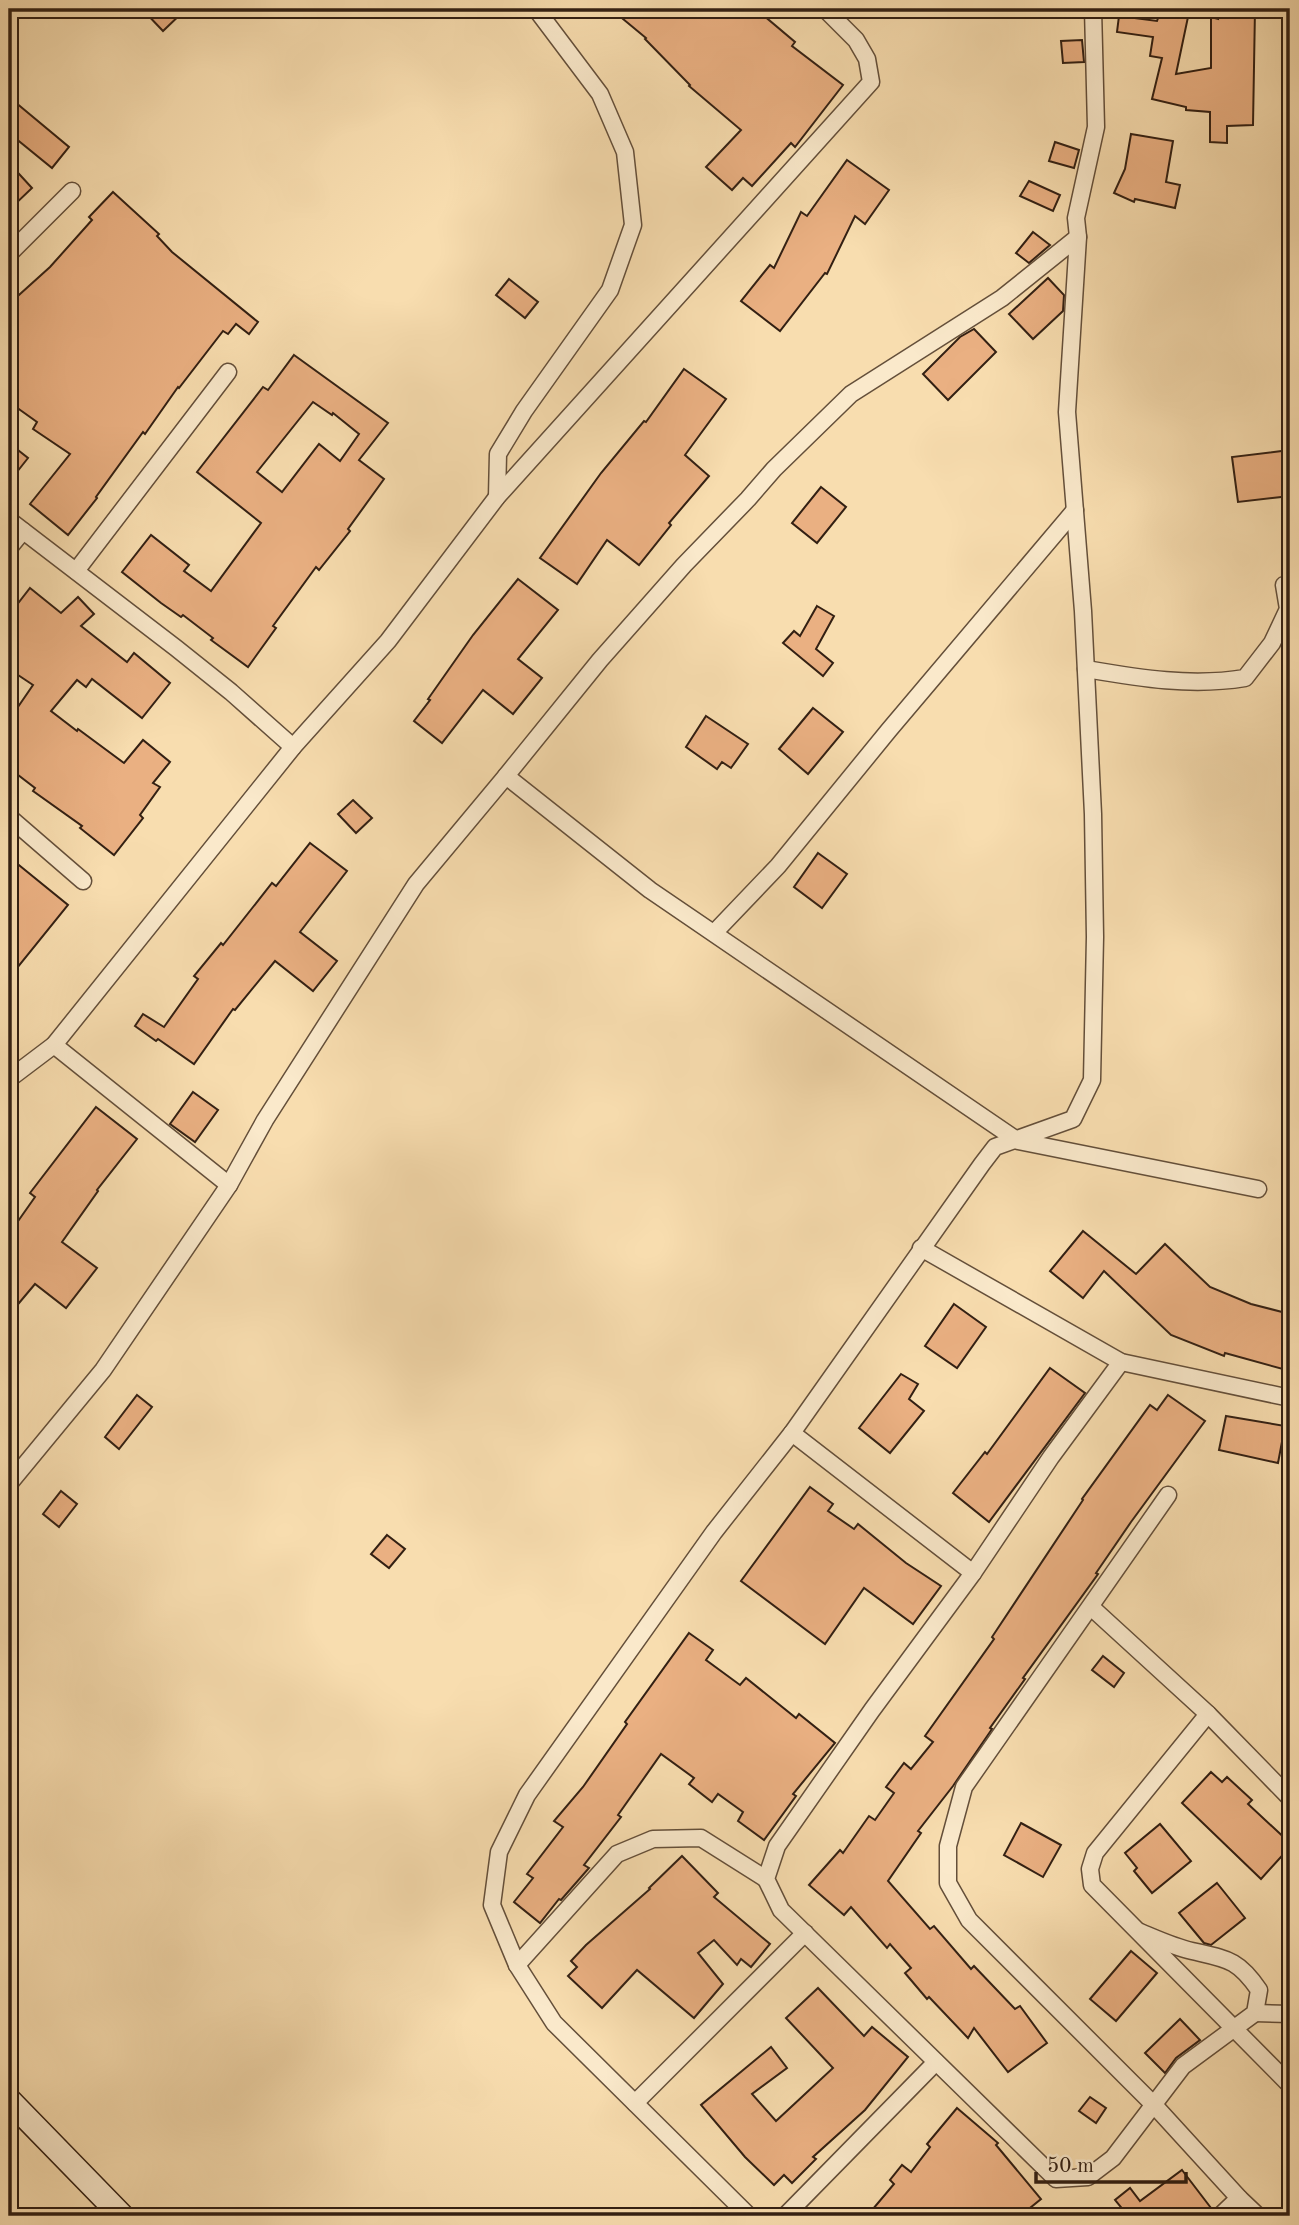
<svg xmlns="http://www.w3.org/2000/svg" width="1299" height="2225" viewBox="0 0 1299 2225" font-family="'Old Standard TT',serif">
<style>
.building{fill:#eab082;stroke:#332013;stroke-width:2;fill-rule:evenodd}
.lines{fill:none;stroke-linecap:round;stroke-linejoin:round}
.minor-casing{stroke:#644f3a;stroke-width:19}
.secondary-casing{stroke:#332013;stroke-width:26}
.minor{stroke:#fae9cb;stroke-width:16}
.secondary{stroke:#fae9cb;stroke-width:23}
</style>
<rect width="100%" height="100%" fill="#f8ddaf"/>
<filter id="stains"><feTurbulence type="fractalNoise" baseFrequency=".00286" numOctaves="4"/><feColorMatrix values="0 0 0 0 .2 0 0 0 0 .09 0 0 0 0 .02 0 0 0 .5 -.17"/></filter>
<radialGradient id="worn" r=".72"><stop offset=".6" stop-color="#630" stop-opacity="0"/><stop offset="1" stop-color="#630" stop-opacity=".3"/></radialGradient>
<g class="building">
<polygon points="142,9 186,9 163,31"/>
<polygon points="611,9 756,9 795,42 792,46 843,85 795,147 791,143 752,186 743,178 732,190 706,167 741,130 689,86 690,85 645,39 646,38"/>
<polygon points="1217,9 1255,9 1253,125 1227,126 1227,143 1210,142 1210,112 1186,110 1186,107 1152,99 1162,58 1150,56 1153,37 1117,32 1119,16 1157,21 1161,10 1188,17 1176,74 1211,68 1211,17 1218,19"/>
<polygon points="1082,40 1084,62 1063,63 1061,41"/>
<polygon points="9,97 69,147 52,168 9,133"/>
<polygon points="1131,134 1173,141 1166,182 1180,185 1175,208 1135,199 1134,202 1114,193 1125,169"/>
<polygon points="1055,142 1079,150 1074,168 1049,161"/>
<polygon points="847,160 889,190 865,224 855,216 827,274 825,273 780,331 741,301 770,265 774,268 801,212 807,216"/>
<polygon points="9,163 32,188 9,210"/>
<polygon points="1029,181 1060,195 1053,211 1020,196"/>
<polygon points="113,192 159,234 157,236 172,252 258,322 249,334 236,324 228,334 223,331 179,388 178,387 145,434 143,432 96,497 97,498 68,535 30,504 70,454 33,429 37,422 9,402 9,304 50,267 92,220 89,217"/>
<polygon points="1033,232 1050,245 1029,263 1016,253"/>
<polygon points="1048,278 1064,295 1063,311 1033,339 1009,314"/>
<polygon points="509,279 538,302 525,318 496,295"/>
<polygon points="974,329 996,352 948,400 923,374 960,337"/>
<path d="M294,355L388,423L359,460L384,479L348,529L350,531L319,570L316,567L273,626L276,628L248,667L211,640L213,638L183,615L181,617L161,603L122,572L151,535L189,565L184,571L211,591L261,523L197,472L263,387L268,390ZM313,402L332,415L333,413L359,434L340,461L319,444L282,492L257,472Z"/>
<polygon points="684,369 726,399 685,455 709,476 669,523 671,525 639,565 607,540 577,584 540,558 601,473 644,421 646,422"/>
<polygon points="9,443 28,458 9,482"/>
<polygon points="1290,450 1290,496 1238,502 1232,457"/>
<polygon points="821,487 846,507 817,543 792,523"/>
<polygon points="518,579 558,610 518,659 542,678 513,714 483,690 442,743 414,721 430,700 428,699 473,635"/>
<polygon points="30,588 61,613 78,597 94,614 81,626 127,662 134,653 170,683 142,718 92,679 86,687 77,680 51,711 77,731 78,729 124,763 143,740 170,762 153,783 160,787 140,815 143,818 114,855 80,828 82,826 33,791 35,788 9,768 9,720 33,685 9,669 9,615"/>
<polygon points="817,606 834,616 816,649 833,663 823,676 783,643 794,631 800,636"/>
<polygon points="813,708 843,732 808,774 779,749"/>
<polygon points="706,716 748,744 731,768 722,762 717,769 686,747"/>
<polygon points="353,800 372,818 356,833 338,814"/>
<polygon points="310,843 347,871 300,932 337,961 313,991 275,961 235,1010 233,1009 194,1064 158,1039 156,1041 135,1026 143,1014 164,1027 198,979 194,976 221,943 223,945 272,883 276,886"/>
<polygon points="818,853 847,874 822,908 794,887"/>
<polygon points="9,857 68,905 9,978"/>
<polygon points="193,1092 218,1110 195,1142 170,1124"/>
<polygon points="96,1107 137,1139 97,1190 98,1191 62,1242 97,1268 66,1308 35,1284 9,1315 9,1234 35,1197 30,1193"/>
<polygon points="1083,1231 1136,1274 1165,1244 1210,1287 1251,1304 1290,1314 1290,1371 1225,1353 1224,1356 1171,1335 1104,1271 1083,1298 1050,1271"/>
<polygon points="954,1304 986,1327 957,1368 925,1346"/>
<polygon points="1050,1368 1085,1393 989,1522 953,1493 985,1452 987,1454"/>
<polygon points="901,1374 918,1384 909,1399 924,1411 890,1453 859,1428"/>
<polygon points="137,1395 152,1407 119,1449 105,1437"/>
<polygon points="1168,1395 1205,1421 1131,1522 1096,1573 1098,1574 1023,1678 1025,1679 990,1728 992,1729 953,1786 918,1831 921,1833 888,1881 930,1929 934,1926 971,1969 974,1966 1015,2009 1020,2006 1047,2043 1008,2072 974,2028 968,2038 929,1997 927,1999 905,1973 911,1968 890,1944 887,1948 851,1907 844,1915 809,1885 840,1850 843,1853 869,1816 875,1820 894,1793 886,1787 904,1763 911,1769 933,1742 925,1736 994,1639 992,1637 1083,1500 1082,1499 1150,1405 1157,1410"/>
<polygon points="1226,1416 1285,1426 1278,1463 1219,1450"/>
<polygon points="810,1487 833,1504 828,1511 854,1529 858,1524 906,1563 941,1586 913,1624 864,1588 825,1644 741,1581"/>
<polygon points="61,1491 77,1504 59,1527 43,1514"/>
<polygon points="387,1535 405,1549 389,1568 371,1554"/>
<polygon points="689,1633 713,1650 706,1660 740,1685 746,1678 796,1718 799,1714 835,1743 793,1794 796,1796 764,1840 738,1821 743,1812 718,1794 712,1802 689,1784 694,1778 661,1754 618,1815 621,1817 584,1865 589,1868 561,1900 559,1899 540,1923 514,1902 533,1878 527,1874 563,1827 554,1821 583,1787 627,1724 625,1722"/>
<polygon points="1103,1656 1124,1673 1114,1687 1092,1670"/>
<polygon points="1211,1772 1222,1782 1227,1777 1252,1800 1248,1804 1290,1843 1290,1847 1261,1879 1182,1803"/>
<polygon points="1021,1823 1061,1845 1043,1877 1004,1855"/>
<polygon points="1160,1824 1191,1861 1152,1893 1134,1871 1137,1868 1125,1853"/>
<polygon points="682,1856 718,1893 714,1897 770,1944 751,1967 741,1959 737,1965 714,1940 698,1953 723,1984 694,2018 637,1970 602,2008 568,1976 577,1967 571,1961 586,1945 650,1889 649,1888"/>
<polygon points="1217,1883 1245,1918 1211,1945 1204,1943 1179,1913"/>
<polygon points="1131,1951 1157,1973 1116,2021 1090,1999"/>
<polygon points="818,1988 864,2036 872,2027 908,2057 865,2110 813,2157 816,2159 792,2183 784,2175 774,2185 745,2157 701,2105 771,2047 787,2068 752,2094 776,2121 833,2068 786,2018"/>
<polygon points="1180,2019 1200,2040 1176,2058 1165,2073 1145,2053"/>
<polygon points="1090,2097 1106,2108 1096,2123 1079,2111"/>
<polygon points="957,2108 998,2143 996,2145 1041,2199 1020,2216 867,2216 894,2184 890,2180 902,2165 911,2172 930,2147 927,2144"/>
<polygon points="1182,2170 1211,2208 1200,2216 1120,2216 1125,2212 1115,2200 1130,2188 1140,2201"/>
</g>
<g class="lines">
<g class="minor-casing">
<g id="minor">
<polyline points="9,254 72,191"/>
<polyline points="497,497 498,454 524,411 610,290 633,225 625,152 600,94 536,9"/>
<polyline points="9,520 176,648 231,692 293,747"/>
<polyline points="9,548 23,531"/>
<polyline points="76,571 228,372"/>
<path d="M1086,669C1139,678 1191,687 1245,678L1272,643L1288,609L1284,585"/>
<polyline points="506,776 600,660 684,565 748,499 774,469 851,394 1002,298 1078,237"/>
<polyline points="9,817 83,881"/>
<polyline points="714,933 778,866 889,730 1075,510"/>
<polyline points="54,1045 229,1185"/>
<polyline points="9,1079 54,1045 293,747 388,641 497,497 871,82 867,59 856,40 825,9"/>
<polyline points="921,1248 1121,1362 1290,1398"/>
<path d="M1121,1362L1051,1457L973,1573L872,1710L777,1846L766,1879L781,1910L1056,2179L1088,2177L1113,2158L1183,2066L1255,2013L1259,1990C1238,1959 1227,1959 1192,1951C1174,1947 1157,1939 1140,1932"/>
<polyline points="792,1433 973,1573"/>
<polyline points="9,1484 103,1370 229,1185 265,1120 416,884 506,776 650,890 1018,1141 1258,1189"/>
<polyline points="1168,1495 964,1787 948,1846 948,1883 969,1920 1154,2105 1239,2198 1258,2216"/>
<polyline points="1091,1607 1208,1714 1290,1798"/>
<polyline points="1208,1714 1095,1853 1090,1869 1092,1885 1290,2085"/>
<polyline points="517,1965 617,1854 653,1839 701,1838 766,1879"/>
<polyline points="1255,2013 1290,2014"/>
<polyline points="635,2103 805,1933"/>
<polyline points="749,2216 554,2023 517,1965 492,1905 499,1852 527,1795 714,1532 792,1433 982,1164 995,1147 1073,1119 1092,1080 1095,937 1093,814 1083,611 1067,412 1078,237 1076,218 1096,127 1093,9"/>
<polyline points="785,2216 936,2062"/>
<polyline points="1220,2216 1239,2198"/>
</g>
</g>
<g class="secondary-casing">
<polyline id="secondary" points="9,2100 122,2216"/>
</g>
<use href="#minor" class="minor"/>
<use href="#secondary" class="secondary"/>
</g>
<rect width="1299" height="2225" fill="none" stroke="#f8ddaf" stroke-width="35"/>
<rect x="10" y="10" width="1278" height="2204" fill="none" stroke="#332013" stroke-width="3.5"/>
<rect x="18" y="18" width="1264" height="2190" fill="none" stroke="#332013" stroke-width="2"/>
<path d="M1036 2172v10h150v-10" fill="none" stroke="#332013" stroke-width="3.5"/>
<text x="1047" y="2172" font-size="21" fill="#332013" stroke="#fae9cb" stroke-width="5" paint-order="stroke">50 m</text>
<rect width="100%" height="100%" filter="url(#stains)"/>
<rect width="100%" height="100%" fill="url(#worn)"/>
</svg>
